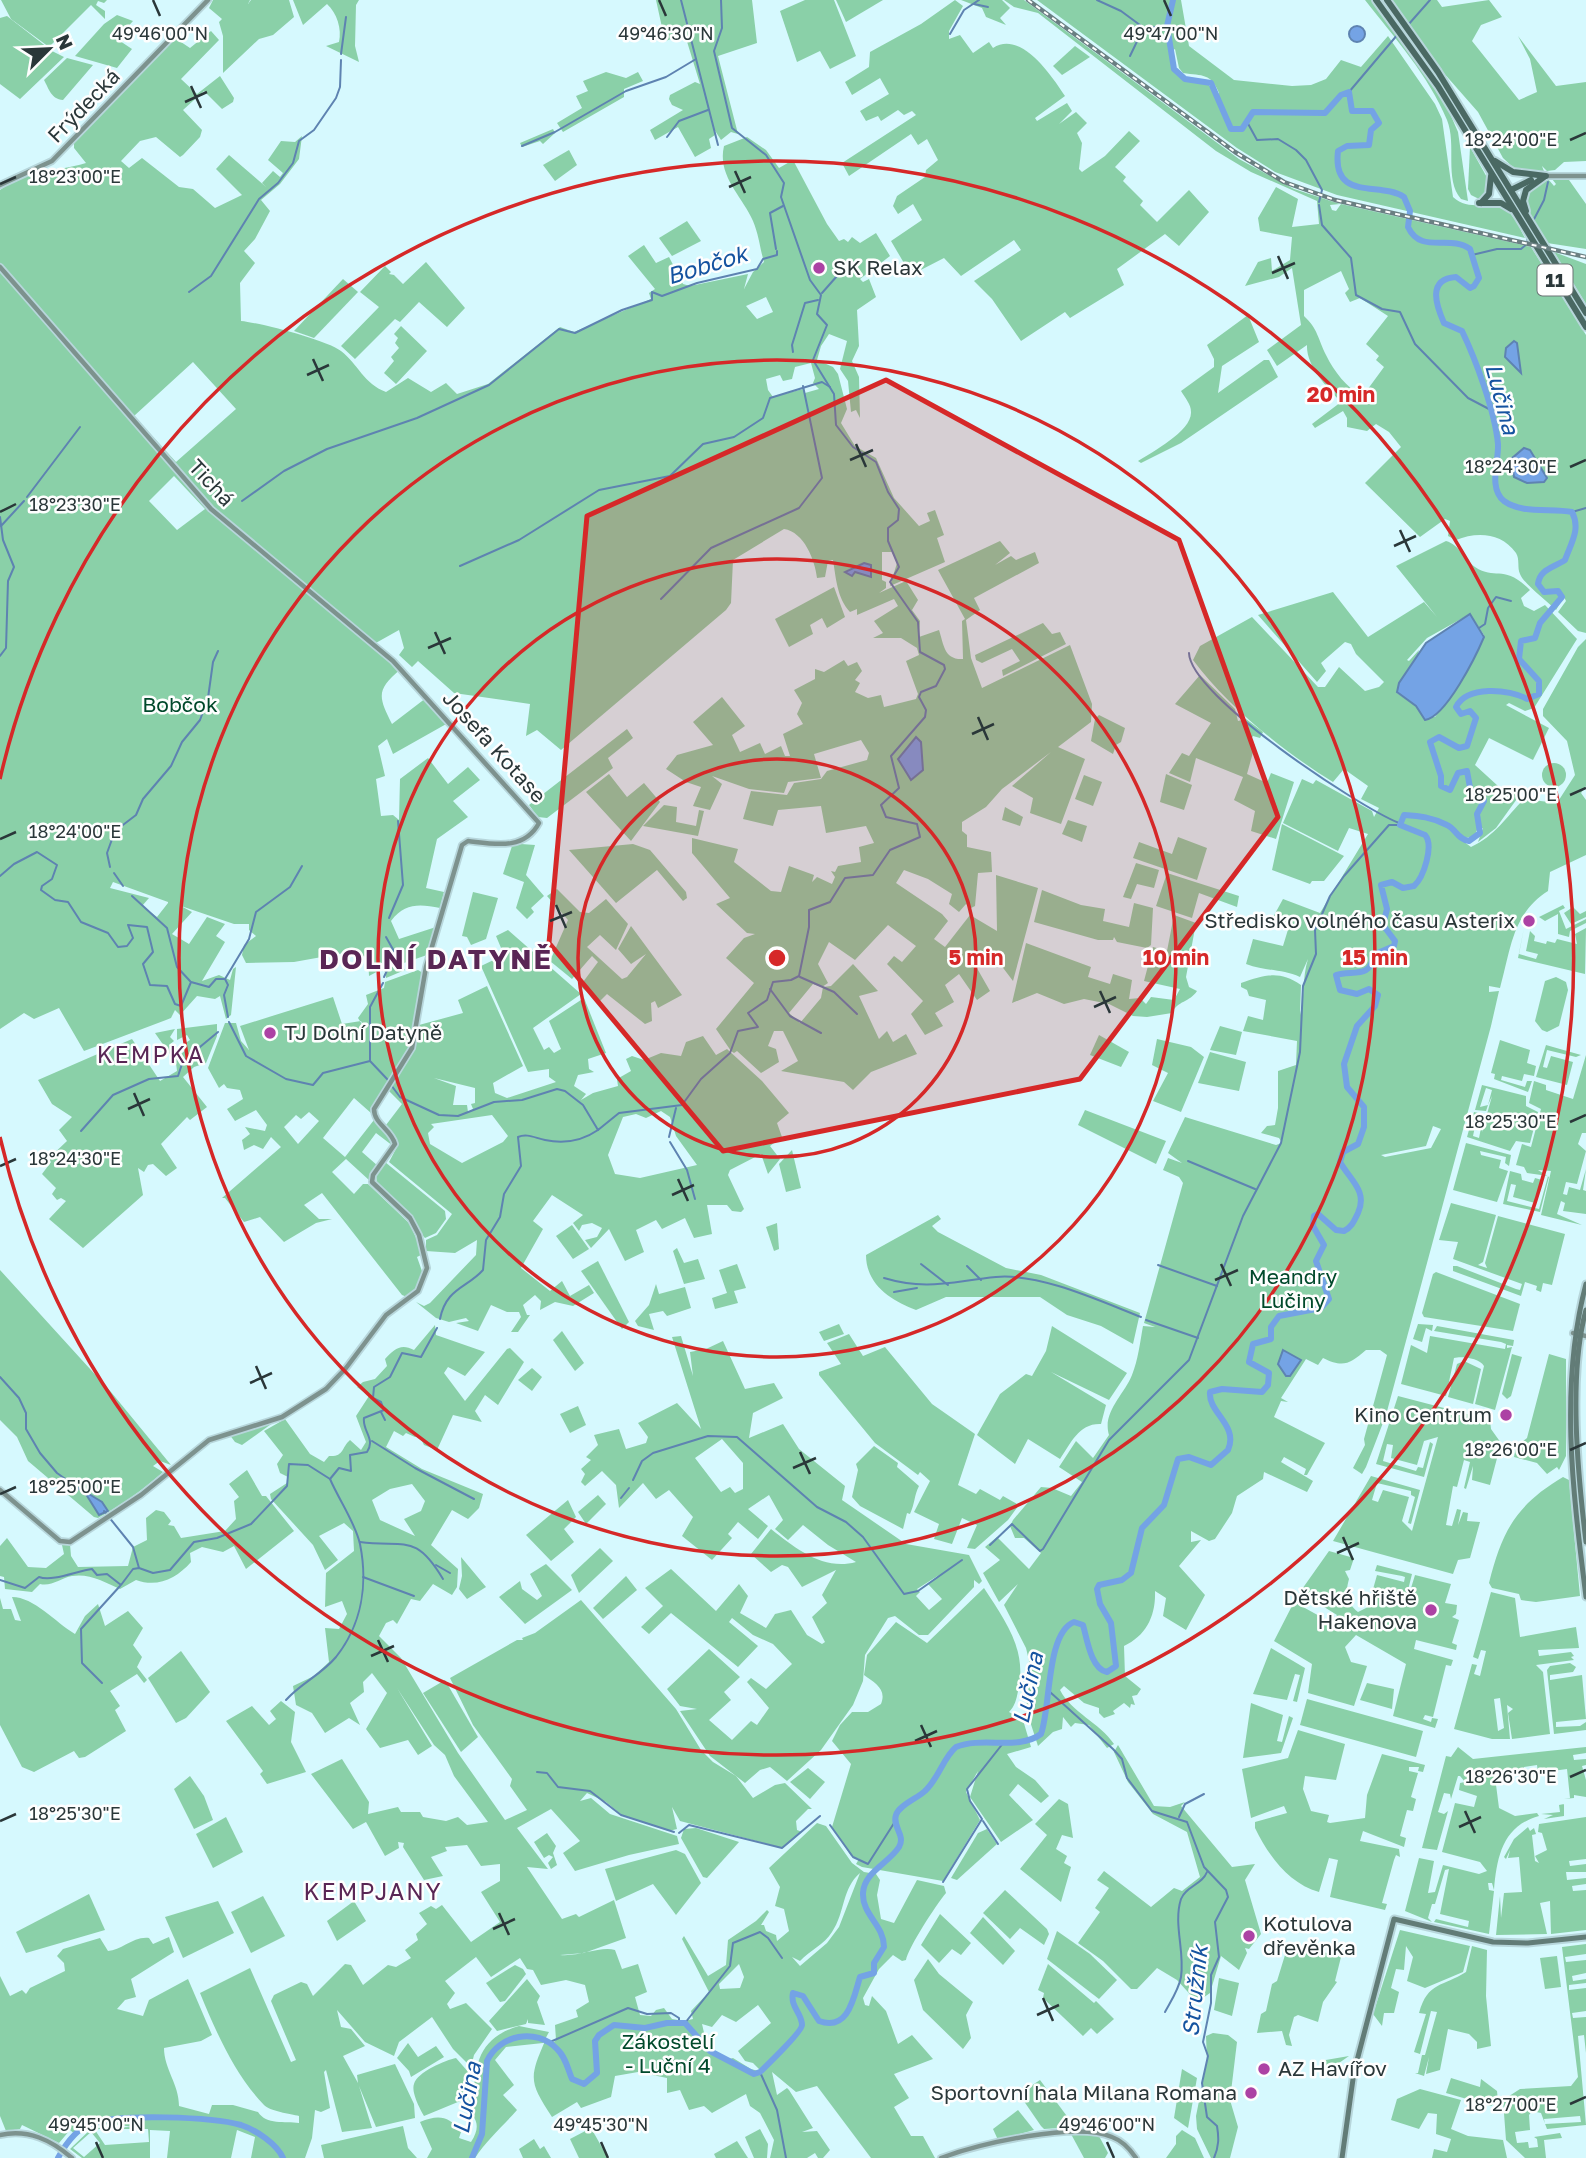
<svg xmlns="http://www.w3.org/2000/svg" width="1586" height="2158" viewBox="0 0 1586 2158" font-family="'Golos Text',sans-serif">
<style>
.green{fill:#8ad0a8;fill-rule:evenodd}
.water{fill:#74a3e5;stroke:#5e83b1;stroke-width:2}
.lines{fill:none;stroke-linecap:round;stroke-linejoin:round}
.stream{stroke:#5e83b1;stroke-width:2}
.river{stroke:#74a3e5;stroke-width:6}
.secondary-casing{stroke:#b7d6db;stroke-width:8}
.primary-casing{stroke:#b7d6db;stroke-width:9}
.highway-casing{stroke:#b7d6db;stroke-width:10}
.secondary{stroke:#7d928e;stroke-width:4.5}
.primary{stroke:#627c77;stroke-width:5}
.highway{stroke:#4a6963;stroke-width:6}
.rail-casing{stroke:#6a7f82;stroke-width:4.5}
.rail{stroke:#fefefe;stroke-width:2;stroke-dasharray:5;stroke-linecap:butt}
.marked{fill:#d62828;fill-opacity:0.2;stroke:#d62828;stroke-width:5;stroke-linejoin:round}
.ticks{fill:none;stroke:#2a3739;stroke-width:2.5}
.ring{fill:none;stroke:#d62828;stroke-width:3.5}
.poi-dot{fill:#ac42a4;stroke:#fefefe;stroke-width:2.5}
.labels{text-anchor:middle;stroke-width:5;stroke-linejoin:round;paint-order:stroke}
.shield{fill:#fefefe;stroke:#6a7374;stroke-width:2}
.shield-label{font-size:19px;font-weight:bold;fill:#2a3739}
.street-label{font-size:21px;fill:#2a3739;stroke:#fefefe}
.poi-label{font-size:21px;fill:#2a3739;stroke:#fefefe;text-anchor:start}
.park-label{font-size:21px;fill:#00492b;stroke:#fefefe}
.water-label{font-size:23px;font-style:italic;fill:#1553a0;stroke:#fefefe}
.neighbourhood-label{font-size:23px;letter-spacing:2px;fill:#592655;stroke:#fefefe}
.district-label{font-size:28px;font-weight:bold;letter-spacing:2px;fill:#592655;stroke:#fefefe}
.ticks-label{font-size:18px;text-anchor:middle;fill:#2a3739;stroke:#fefefe;stroke-width:5;stroke-linejoin:round;paint-order:stroke}
.centre{fill:#d62828;stroke:#fefefe;stroke-width:3.5}
.ring-label{font-size:21px;text-anchor:middle;font-weight:bold;fill:#d62828;stroke:#fefefe;stroke-width:5;stroke-linejoin:round;paint-order:stroke}
</style>
<rect width="100%" height="100%" fill="#d6f9fe"/>
<g class="green">
<polygon points="1,0 107,0 104,3 98,1 96,5 105,11 105,19 91,5 49,47 11,19"/>
<polygon points="213,0 250,0 248,4 251,0 289,0 294,17 273,35 259,39 223,73 223,36 219,22 222,19 209,8"/>
<path d="M293,0H359L356,5L355,46L359,62L326,46L339,42C342,29 337,13 327,4L303,25Z"/>
<polygon points="656,0 752,0 757,43 718,56 738,134 731,132 721,140 714,129 715,135 709,139 711,148 695,157 678,127 655,140 650,130 683,110 672,105 669,99 670,95 695,82 700,84 685,35 665,41"/>
<polygon points="805,0 834,0 856,56 830,69 820,51 797,62 780,11"/>
<polygon points="836,0 883,0 846,22"/>
<path d="M955,0L963,6L949,31V39L960,35L973,53L989,42L993,48C1021,30 1051,75 1065,96L1035,118L1037,121L1067,103L1072,111L1059,124L1076,112L1087,123L1077,133L1082,143L1079,169L1082,172L1105,156L1129,131L1140,141L1115,167L1126,177L1123,181L1143,201L1140,205L1157,222L1189,190L1209,212L1179,246L1165,234L1117,269L1124,285L1070,318L1065,312L1021,341L992,299L974,281L1021,250L1014,240L961,276L944,258L911,275L891,241L922,220L913,204L898,214L893,206L897,196L925,177L926,170L938,160L927,139L918,145L911,134L849,176L842,163L916,115L912,111L904,115L898,110L881,121L878,116L866,121L860,111L889,94L880,78L852,95L845,82L869,67L870,52L921,24Z"/>
<polygon points="961,0 1002,0 1010,8 1000,18 1006,25 986,17 982,8"/>
<path d="M1004,0H1024L1239,159L1294,189L1340,204L1330,205L1332,210L1336,211L1341,204L1531,247L1586,335V633L1578,631L1558,612L1566,601L1564,597L1556,610C1548,602 1523,583 1520,574C1517,568 1520,559 1516,553C1501,532 1476,532 1456,540L1448,536L1450,521L1445,519L1420,537L1365,483L1401,447L1389,432L1376,424L1367,431L1347,427V418L1343,411L1315,428L1312,424L1341,402C1327,387 1306,366 1307,345L1277,366L1267,350L1301,325L1292,268L1279,277L1245,286L1258,262L1271,258L1272,271L1290,260L1292,237L1260,231L1258,218L1276,187L1298,199L1292,227L1319,224L1317,201L1251,172L1216,151L1038,13L1014,7ZM1341,271L1349,289L1345,293L1350,302L1360,298L1388,316L1366,344L1379,356L1376,360L1384,367L1362,397C1347,387 1334,372 1326,355C1318,339 1318,329 1304,316V290Z"/>
<path d="M1037,0H1181L1189,46L1234,80L1292,86L1311,85L1326,79L1341,60L1361,67L1388,36L1435,104L1442,119L1453,197C1469,212 1489,200 1506,210C1515,216 1520,229 1525,238L1337,195L1275,172L1237,148ZM1175,49L1179,68L1183,73C1203,76 1211,73 1219,93L1217,98L1207,82L1185,80L1177,75L1170,52Z"/>
<path d="M1365,0H1372L1380,8L1448,109L1458,132L1468,201L1461,199C1444,179 1457,145 1447,120C1429,76 1394,37 1365,0Z"/>
<polygon points="1391,0 1437,0 1442,7 1489,0 1502,17 1481,25 1472,41 1519,100 1537,92 1530,59 1518,36 1556,86 1586,82 1586,161 1564,162 1555,170 1547,171 1542,166 1545,174 1518,172 1503,158 1478,112 1442,71"/>
<polygon points="117,15 133,21 117,39 132,49 117,68 75,56 104,24"/>
<polygon points="7,16 52,51 64,57 20,99 0,84 0,18"/>
<path d="M211,31L219,40L181,79L197,94L220,76L234,98L233,102L222,109L204,91L183,110L202,130L200,137L183,155L180,157L156,137L140,141L121,161L129,168L142,158L179,187L193,189L215,208L242,195L216,169L229,155L266,187L262,183L273,171L280,177L283,173L268,160L281,141L295,142L302,136L299,159L280,184L261,200L270,211L255,239L244,251L255,263L240,283L241,321C261,323 326,340 341,351C358,364 364,384 386,392L408,378L431,392L446,383L457,394L488,384L560,327L574,332L651,299L649,293L655,289L628,256L644,245L656,263L669,257L683,284L690,286L748,274L744,289L753,272L764,262C760,249 759,235 753,221C742,196 717,176 724,146L747,137L766,150L779,168L793,160L827,224L839,241L844,239L848,242L852,237L860,243L876,233L890,256L860,279L863,282L869,279L876,297L857,310L859,346L852,361L859,377L860,418L856,410L851,412L848,381L840,369L847,341L829,334L821,346L817,360L833,367L838,374L847,409L841,423L855,446L876,458L894,498L919,526L930,521L927,513L935,510L944,535L937,538L945,562L890,586L897,563L892,552H882V580L886,582V588L879,593L906,581L918,600L912,610L920,621L919,637L939,630C944,645 944,660 963,659L962,621L965,619L938,570L1000,541L1010,553L995,565L1011,556L1016,560L1035,552L1039,563L974,598L980,610L966,620L971,658L982,688L1070,645L1092,704L1091,722L1058,747L1085,759L1061,824L1030,813L1033,798L1012,786L1051,752L1002,789L986,807L962,822V831L967,835V847L991,852L992,872L978,873L975,906L971,908L966,904L959,912L949,904L952,894L928,879L904,870L896,883L942,914L948,921L934,939L945,947L970,915L997,931L996,875L1038,888L1013,981L988,948L974,963L990,991L977,1000L959,974L945,985L954,1002L935,1013L943,1026L925,1035L911,1014L923,1001L887,964L894,956L902,962L916,946L888,925L855,960L829,942L818,964L828,983L822,987L813,984L789,1013L800,1023L821,998L823,987L831,986L853,964L878,991L859,996L879,1039L887,1031L893,1042L906,1034L917,1054L871,1072L853,1090L844,1082L781,1071L798,1061L783,1031H774L768,1046L776,1049L779,1062L761,1073L737,1051L734,1053L731,1051L716,1029L754,983L726,958L744,938L755,934L747,933L716,904L730,898L692,853V838L738,849L734,862L771,891L781,892L789,866L814,875L812,882L817,877L832,884L835,877L831,871L835,872L838,866L861,862L859,847L874,843L866,826L826,833L821,806L778,810L773,826L743,819L751,791L787,795L794,783L821,779L827,771L867,760L869,753L861,740L814,754L821,778L788,782L784,793L749,789L712,776L722,784L710,810L693,806L701,787L686,782L666,769L677,755L713,745L693,722L722,697L745,726L732,735L740,752L760,743L765,754L781,746L785,756H790L783,734L803,724L797,714L802,703L794,690L815,679V669L824,672L844,660L848,666L857,662L862,671L855,680L860,683L855,692L868,698L881,695L884,707L916,699L918,694L906,661L919,655L917,648L901,638H873L883,633L874,621L898,606L894,599L857,615V609L850,612C837,598 836,578 833,560L828,561L825,577L817,578C815,560 804,532 784,529L733,560L731,603L726,610L561,750L537,730L526,736L530,704L454,693L418,661L412,667L399,655L404,648L399,630L374,644L401,669C376,690 378,696 392,724L426,698L448,723L393,754L387,739L378,746L385,776L376,779L381,816L393,815L399,820L400,779L428,758L448,784L468,767L480,780L453,801L468,817L437,839L426,888L444,892L440,908C419,904 405,903 391,921L399,939L436,927L427,955L401,964L405,970L386,978V973L382,969L369,976L368,957L344,953L294,962L246,963L242,955L244,945L256,936L249,930V924H234L181,906L192,912L172,934L189,944L207,917L225,924L216,936L225,942L202,981L219,975L230,980L233,969L236,967L231,1015L226,1019L220,996L215,999L197,996L180,1015L175,1010L171,1018L166,1020L84,1051L59,1008L34,1019L24,1013L0,1029V190C33,167 53,173 86,163L74,148V143L175,38L190,48ZM766,297L773,312L757,319L746,306ZM193,362L236,409L176,462L134,416ZM811,363L815,378L813,383L819,389L805,393L803,389L773,397L768,390L766,379L780,375L783,381L792,379L795,367ZM174,476L205,509L177,530L149,501ZM113,882L168,902V903L157,917L142,906L149,898L110,888Z"/>
<polygon points="1075,46 1090,57 1062,75 1053,66"/>
<path d="M67,58L93,65L63,100C51,99 49,89 44,80Z"/>
<polygon points="606,72 626,78 638,72 643,81 624,89 624,97 563,132 557,123 582,108 576,96 588,91 583,81"/>
<polygon points="553,129 555,133 543,144 540,141 522,147 520,143"/>
<polygon points="1470,147 1489,181 1487,194 1479,199 1471,195 1468,189"/>
<polygon points="569,150 577,165 555,181 543,165"/>
<polygon points="1548,179 1554,186 1556,184 1552,179 1569,180 1586,204 1586,249 1547,243 1527,208 1526,195 1535,183"/>
<polygon points="687,221 701,241 672,256 659,238"/>
<polygon points="1554,252 1586,264 1586,304"/>
<polygon points="426,262 465,308 447,327 419,302 400,322 395,319 355,359 341,346 379,307 360,292 385,266 391,272 389,274 394,275 403,284"/>
<polygon points="343,279 358,292 314,338 294,331"/>
<path d="M1248,315L1259,342L1222,366L1218,393L1264,360H1269L1278,377L1181,443L1141,463L1138,461C1152,452 1192,431 1191,412C1191,404 1185,398 1181,391L1214,367V359L1207,345Z"/>
<polygon points="401,326 427,351 396,384 384,373 394,361 391,357 399,348 395,343 398,338 394,334"/>
<path d="M1446,541C1460,545 1464,559 1475,567C1496,581 1503,563 1530,590L1521,598L1524,606L1534,611L1545,605L1577,639L1534,708L1525,711L1509,703L1506,705L1549,728L1533,760L1489,738L1475,765L1498,786L1519,796L1496,828L1478,842L1483,828L1477,830L1474,837L1464,838L1463,841L1471,847C1495,836 1506,817 1524,799L1557,803L1575,775L1567,741L1543,716V709L1578,647L1586,639V786L1581,793L1586,800V855L1550,872L1548,891C1512,914 1511,949 1500,988L1489,986V992L1499,991L1491,1026L1386,1415L1366,1467L1362,1474L1353,1468L1365,1445L1364,1439L1387,1355L1380,1350H1366C1350,1364 1343,1368 1323,1358L1318,1365L1306,1359L1281,1398L1288,1402L1281,1401L1274,1417L1325,1443L1307,1475H1304L1306,1469L1284,1457L1281,1462L1313,1481L1307,1492L1264,1472L1263,1479L1237,1496L1232,1513L1215,1539L1209,1541L1191,1531V1542L1201,1540L1179,1566L1205,1595L1186,1630L1163,1616L1166,1598L1155,1591C1156,1616 1146,1636 1124,1646L1125,1676L1141,1689L1137,1695L1132,1696L1135,1705L1131,1704L1130,1708L1124,1703L1113,1711L1115,1714L1104,1718L1099,1713V1708L1084,1703L1064,1686L1060,1690C1071,1712 1100,1723 1114,1744L1107,1748L1089,1725L1075,1723L1071,1727L1063,1717L1062,1729L1053,1732L1038,1746L1026,1709L1031,1669L1026,1648L1004,1605L1018,1584L999,1602L983,1573L1000,1560L985,1547L997,1537L1029,1569L1041,1553L1024,1538H1015L1010,1526L1013,1520L1041,1487L1052,1488L1071,1496L1082,1482L1059,1467L1076,1441L1093,1458L1109,1435C1102,1412 1124,1395 1132,1375C1138,1360 1140,1343 1143,1326L1155,1327L1144,1323L1183,1183L1179,1177L1163,1170L1168,1158L1182,1163L1168,1153L1185,1117L1276,1145L1282,1143L1279,1138L1261,1133L1267,1126L1275,1125L1278,1108V1071L1296,1065L1297,1041L1243,1031L1248,1016L1263,1020L1266,1000L1249,996L1247,990L1241,987V983C1265,975 1279,970 1301,985L1300,1015C1305,996 1302,978 1308,959L1300,977C1282,969 1265,971 1246,964L1253,939L1283,946L1290,923L1272,919L1283,899L1320,913L1368,834L1349,828L1338,851L1283,823L1302,779L1313,784L1316,780L1372,811L1374,817L1379,808L1361,799L1368,786L1344,769L1333,782C1284,752 1227,706 1193,660L1200,646L1252,617L1318,687H1325L1339,667L1365,691L1379,687L1384,682L1356,654L1351,644L1345,642L1321,663L1326,671L1317,682L1258,615L1333,592L1368,637L1424,602L1437,617L1396,566ZM1470,614L1484,635C1472,665 1455,691 1435,717L1421,714L1416,706L1397,693C1399,676 1416,667 1419,650L1409,661L1407,660L1427,638ZM1433,1126L1441,1129L1431,1148L1385,1157L1381,1155L1426,1146Z"/>
<polygon points="834,587 845,617 827,628 822,618 810,625 813,634 789,647 775,619"/>
<polygon points="1043,623 1052,634 1060,632 1066,644 1003,676 1002,670 1020,661 1012,649 982,663 976,660 975,655"/>
<polygon points="1200,675 1235,709 1238,721 1246,719 1263,732 1260,738 1253,736 1250,741 1255,745 1247,774 1267,783 1271,773 1294,782 1276,839 1251,831 1255,811 1234,800 1243,777 1196,758 1190,782 1169,773 1182,753 1189,756 1211,723 1175,704"/>
<polygon points="1099,715 1125,728 1121,742 1116,745 1113,754 1091,741 1095,719"/>
<polygon points="627,729 633,738 608,758 613,768 547,818 538,817 529,805"/>
<circle cx="1554" cy="775" r="12"/>
<polygon points="609,774 627,797 644,783 660,802 631,841 586,792"/>
<polygon points="1166,774 1192,785 1184,810 1160,802"/>
<polygon points="1084,775 1102,782 1093,806 1075,799"/>
<polygon points="664,805 677,807 676,822 696,826 699,810 704,811 698,836 643,826"/>
<polygon points="1005,807 1023,817 1020,826 1002,820"/>
<polygon points="1068,820 1087,826 1082,842 1062,834"/>
<polygon points="1282,824 1344,856 1324,881 1312,881 1310,884 1272,870"/>
<polygon points="1178,837 1207,848 1197,880 1133,858 1139,842 1172,854"/>
<polygon points="521,844 535,845 526,875 544,896 531,908 534,912 527,919 516,908 524,882 503,874 512,846"/>
<polygon points="633,844 650,850 686,892 687,898 683,901 657,870 616,903 569,850"/>
<polygon points="1136,863 1159,870 1154,888 1137,884 1131,899 1123,897"/>
<polygon points="1167,873 1239,896 1237,907 1199,893 1192,918 1156,906"/>
<polygon points="557,889 580,912 589,913 606,899 628,924 616,950 600,935 587,947 622,979 627,977 646,954 631,964 618,949 631,926 682,995 658,1008 655,1001 651,1003 652,1021 645,1024 607,994 599,1002 580,986 598,962 592,956 572,979 550,961 568,920 547,896"/>
<polygon points="1042,890 1081,905 1105,909 1103,921 1129,927 1134,903 1153,908 1151,945 1147,948 1117,942 1114,937 1113,940 1098,940 1034,922"/>
<polygon points="473,892 498,898 486,939 471,945 467,937 462,936"/>
<polygon points="1563,905 1565,908 1559,911 1566,929 1586,919 1586,923 1570,931 1569,937 1558,934 1558,914 1545,921 1539,917"/>
<polygon points="1573,907 1580,914 1586,911 1586,917 1571,924 1564,913"/>
<path d="M1174,915L1196,923L1186,977L1189,987L1197,991C1190,1002 1177,1001 1172,1013L1147,1017L1133,1016L1109,1004L1084,999L1064,1004L1037,993L1012,1003L1026,943L1091,967L1088,977L1110,984L1113,974L1132,980L1129,999L1140,998L1146,1004L1151,997L1174,1000L1180,989L1144,981L1153,947L1167,951Z"/>
<polygon points="1524,928 1519,954 1536,959 1538,954 1526,951 1530,931 1535,936 1534,941 1546,944 1547,941 1555,943 1557,939 1577,944 1575,934 1586,928 1585,974 1518,958"/>
<path d="M508,930L581,994L533,1028L544,1050L549,1047L554,1053L561,1049L549,1021L584,998L606,1053L588,1059L589,1069L594,1072L578,1075L574,1086L586,1094L581,1100L593,1093L618,1086L617,1079L631,1071L626,1059L632,1056L644,1060L661,1053L681,1056L686,1042L703,1036L716,1055L727,1049L762,1081L789,1113L777,1123L782,1137L770,1146L780,1159L768,1174L761,1154L730,1170L728,1175L744,1209L741,1212L732,1211L727,1205H707L712,1234L694,1238L685,1218L662,1229L656,1220L636,1230L644,1252L625,1261L609,1229L591,1248L585,1240L597,1237L602,1228L592,1223L582,1225L579,1231L573,1223L583,1215L552,1195L533,1221L543,1229L521,1268L550,1291L562,1281L570,1296L589,1285L594,1293L573,1306L555,1302L540,1310L541,1301L535,1295L523,1305L527,1315H530L518,1332H511L521,1317L519,1312H507L491,1305L478,1331L456,1323L469,1321L466,1318L449,1322L436,1318L416,1302L424,1306L430,1303L476,1255L477,1240L455,1253L426,1251V1240L437,1235L452,1214L389,1162L397,1147V1139L386,1125L402,1104L387,1089L408,1061L419,1025L463,1013L458,1000L487,986L523,1066L493,1083L495,1093L507,1098L556,1082L549,1077V1069L528,1072L481,966L504,955L496,936ZM434,1078L475,1088V1103L471,1104L473,1109L468,1112L467,1105H453L456,1086ZM661,1111L670,1117L676,1136L697,1165L640,1178L615,1174L608,1155L623,1117L636,1114L646,1118ZM492,1115L508,1136L503,1142L462,1163L430,1144L428,1133L434,1127L431,1124Z"/>
<path d="M418,970L423,973C418,997 417,1025 408,1048C398,1073 381,1088 371,1113L354,1098L323,1138L345,1157L374,1120L393,1140V1146L376,1133L362,1152L378,1166L370,1181L346,1159L332,1172L354,1194L363,1184H368L410,1224L423,1254L417,1257L423,1274L418,1287L407,1297L402,1295L322,1193L304,1205L319,1219H332L316,1223L284,1242L260,1217L244,1222L225,1198H222L281,1147L271,1137L263,1149L254,1145L244,1150L242,1140L250,1134L245,1127L265,1131L267,1125L256,1110L235,1121L227,1109L243,1099L240,1090L227,1088L224,1084L219,1088L208,1068L225,1023H236L241,1041L249,1050L240,1026L333,997L342,1024L361,1021L365,1029L358,1018L368,1004L366,995L384,988L385,982ZM309,1112L319,1121L298,1144L284,1127L296,1115L301,1119Z"/>
<polygon points="1556,977 1566,982 1568,990 1559,1026 1547,1032 1542,1030 1535,1021 1545,981"/>
<polygon points="217,1024 217,1036 206,1063 194,1067 183,1077 207,1107 190,1120 187,1117 161,1144 177,1168 166,1176 153,1164 148,1165 144,1172 138,1168 143,1195 83,1248 49,1219 66,1201 61,1198 57,1200 52,1194 56,1188 42,1174 51,1162 48,1159 67,1141 59,1130 72,1117 52,1104 38,1080 132,1039 160,1081 177,1071 176,1063 155,1033 175,1029 170,1037 174,1041 169,1045 177,1057 186,1050 184,1044 190,1040 187,1035 177,1040 177,1029"/>
<polygon points="1220,1026 1242,1032 1236,1055 1210,1050"/>
<polygon points="1099,1035 1129,1052 1121,1067 1090,1055"/>
<polygon points="1157,1039 1191,1047 1204,1057 1181,1112 1153,1101 1168,1073 1152,1065"/>
<polygon points="1500,1040 1530,1050 1527,1063 1536,1066 1534,1076 1524,1074 1522,1081 1502,1076 1501,1080 1525,1087 1527,1081 1532,1081 1528,1092 1494,1079 1495,1074 1491,1073"/>
<polygon points="1546,1045 1581,1055 1576,1057 1547,1050 1543,1067 1547,1068 1551,1056 1573,1062 1567,1085 1536,1077"/>
<polygon points="1210,1052 1246,1062 1239,1091 1198,1083"/>
<polygon points="1586,1055 1586,1133 1582,1133 1578,1144 1586,1151 1577,1184 1566,1182 1563,1194 1567,1195 1569,1187 1580,1190 1586,1169 1583,1190 1586,1191 1586,1214 1563,1211 1565,1203 1561,1201 1557,1214 1582,1225 1541,1215 1551,1171 1538,1170 1549,1177 1540,1212 1503,1204 1510,1171 1521,1174 1522,1180 1533,1183 1535,1178 1542,1180 1535,1203 1513,1197 1516,1185 1511,1184 1507,1201 1539,1209 1548,1176 1527,1173 1524,1167 1516,1165 1522,1144 1531,1147 1541,1109 1529,1103 1534,1081 1546,1085 1546,1090 1573,1099"/>
<polygon points="1482,1085 1526,1096 1526,1106 1538,1112 1530,1143 1516,1141 1510,1151 1467,1137 1474,1112 1482,1114 1483,1122 1477,1117 1473,1136 1479,1138 1482,1123 1482,1132 1492,1096 1488,1105 1492,1090 1486,1088 1480,1107 1488,1105 1486,1111 1475,1110"/>
<polygon points="1085,1110 1166,1141 1156,1164 1078,1125"/>
<polygon points="1466,1143 1511,1155 1509,1166 1505,1163 1506,1157 1480,1151 1481,1155 1501,1160 1499,1168 1508,1171 1497,1202 1453,1190"/>
<polygon points="792,1150 801,1188 786,1192 779,1164"/>
<polygon points="385,1162 445,1211 446,1219 436,1233 425,1238 377,1186 376,1173"/>
<polygon points="1451,1203 1496,1215 1483,1262 1478,1265 1487,1268 1485,1263 1498,1216 1565,1234 1552,1285 1543,1283 1541,1292 1536,1290 1537,1286 1525,1282 1521,1296 1453,1271 1453,1266 1457,1266 1516,1289 1520,1290 1522,1284 1453,1259 1458,1242 1439,1240"/>
<path d="M938,1215L941,1219L932,1226L938,1232L1006,1268L1041,1275L1140,1313L1133,1344L1101,1326L1067,1315L1040,1297H946L916,1310C892,1301 866,1285 866,1255Z"/>
<polygon points="777,1223 779,1249 774,1251 766,1227"/>
<polygon points="572,1225 589,1249 573,1259 556,1236"/>
<polygon points="677,1248 684,1263 698,1259 705,1279 684,1284 673,1251"/>
<polygon points="598,1261 629,1322 622,1329 581,1271"/>
<polygon points="737,1264 746,1288 734,1291 738,1303 715,1309 712,1298 727,1293 719,1270"/>
<path d="M0,1270L111,1392L171,1465L160,1461L153,1466L163,1472C143,1490 123,1504 98,1518L94,1517L28,1461L17,1437L0,1420Z"/>
<polygon points="1436,1272 1520,1304 1513,1331 1424,1317 1422,1313 1433,1274"/>
<polygon points="656,1284 659,1294 685,1287 691,1308 667,1316 663,1311 649,1314 654,1330 638,1326 635,1321 649,1305"/>
<polygon points="839,1324 844,1334 824,1341 819,1332"/>
<polygon points="1418,1324 1433,1325 1432,1331 1426,1328 1422,1342 1413,1339"/>
<path d="M435,1325L436,1335L485,1352L465,1376L448,1367L444,1373L465,1401L507,1349L510,1348L524,1362L498,1405L485,1395L475,1411L482,1422L453,1415L437,1450L424,1445L419,1435L415,1437L406,1433L403,1436L394,1431L386,1447L422,1469L483,1494L479,1508L468,1519L452,1510L431,1545L458,1569L457,1587L452,1595L433,1584L420,1601L411,1599L397,1624L393,1620L386,1623L379,1636L401,1658L458,1753L505,1820L527,1810L510,1786L512,1779L473,1725L450,1678L517,1640H523L522,1638L535,1633L581,1600L676,1709L701,1750L713,1762L736,1776L753,1798L775,1785L785,1783L812,1809H808L796,1821L797,1830L802,1832L783,1848L680,1821L672,1807L677,1829L669,1831L622,1815L606,1802L587,1793L580,1801L591,1798L610,1814L677,1836L679,1844L629,1855L575,1871L563,1853L580,1841L551,1809L517,1828L548,1869L527,1867L562,1919L576,1914L579,1917L614,1900L626,1938L584,1953L560,1955C579,1957 600,1946 615,1950L622,1969L638,1964L647,1992L635,1997L640,2015L651,2016L656,2010L664,2008L672,2019L684,2021L693,2019L691,2011L709,1992L682,1939L684,1936L708,1976L726,1965L728,1940L756,1921L767,1910L769,1912L761,1925H764L766,1931L776,1935L777,1941L789,1931L784,1909L775,1906L780,1887L769,1868L817,1823L826,1826L852,1863L864,1872L876,1874L880,1880L877,1895L881,1919L894,1923L917,1880L944,1886L946,1893C936,1905 908,1948 906,1960L902,1961L893,1955L879,1969L863,1998L865,2005L869,2006L872,1996L886,2011L898,2044L912,2035L933,2059L894,2074L909,2098L894,2107L911,2136H923L935,2158H871L817,2086L796,2092L772,2072L777,2095L787,2088L789,2090L813,2128L802,2132L817,2131L830,2150L823,2158H818L815,2153L807,2158H770L774,2140L760,2113L750,2106L746,2094L712,2113L704,2106L689,2110L680,2090L667,2093V2078L638,2072L615,2076L611,2097L581,2108L577,2102L552,2117C529,2082 529,2078 545,2041L551,2045L556,2040L555,2025L578,2017L576,2010L589,2002L585,1985L566,1980L541,1985L533,1970L527,1969L520,1958L491,1977L476,1957L445,1981L455,1993L447,2004L450,2009L466,2003L492,2029L474,2055L471,2067L453,2049L432,2017L399,2042L394,2056L365,2042L337,2010L341,2027L351,2029L365,2046L343,2056L358,2083L357,2075L395,2064L414,2104L415,2118L376,2127L359,2086L372,2128L342,2132L326,2070L324,2072L330,2108L321,2112L315,2110L312,2138L305,2158H251L255,2137L237,2130L231,2158H167L170,2131L150,2130V2158H82L70,2149L92,2128L132,2127C110,2122 94,2123 76,2135L70,2130L59,2143L22,2125L20,2129L6,2131L0,2116V1976L10,1996L22,1990L26,1994L30,1988L65,1971L64,1963L57,1956L63,1949L100,1938L108,1951C121,1951 133,1936 149,1938L153,1944L169,1937L174,1952L131,1979L136,1997L125,2000L117,2009L143,2016L149,2000L188,1979L212,2035L201,2041L164,2048C164,2069 179,2084 179,2106L209,2114L212,2105H233L258,2112C266,2125 285,2121 299,2123V2116C291,2114 269,2111 264,2105C235,2075 216,2032 200,1993L250,1968L291,2062L296,2060L271,2001L274,1995L301,1982L307,1984L313,1996L345,1964L351,1965L363,1985L388,1965L396,1967L411,1958L405,1950L418,1940L416,1934L427,1924L419,1913L431,1906L436,1909L442,1905L471,1942L500,1922L481,1892L500,1881V1864L481,1866L467,1845L445,1847L447,1851L431,1857L443,1876L424,1880L403,1847L404,1843L398,1842L399,1848L385,1856L366,1822L353,1829L311,1774L342,1759L369,1802L368,1814L398,1807L401,1812H420L423,1817L446,1821L458,1817L467,1825L488,1822L454,1776L445,1755L434,1745L397,1688L432,1746L418,1755L408,1740L380,1748L366,1729L387,1693L372,1673L363,1682L364,1692L350,1703L360,1725L349,1718L325,1733L312,1713L296,1705L293,1686L314,1676L329,1662L325,1628L339,1629L347,1614L342,1601L325,1607L326,1573L354,1551L353,1531L344,1523L319,1536L338,1560L325,1570L313,1545L271,1499L270,1494L287,1483L288,1477L280,1473L277,1464L283,1455L264,1431L285,1419L310,1454L324,1462L329,1456C344,1457 341,1448 350,1440L361,1450L366,1442L356,1416L369,1396L357,1387L363,1382L375,1379L387,1366L385,1359C394,1349 401,1343 414,1350ZM412,1484L425,1501L421,1511L404,1519L415,1536L380,1520L372,1500L390,1489ZM860,1873L839,1927L827,1943L800,1966L792,1957L800,1961C810,1950 824,1945 832,1932C845,1913 842,1888 860,1873ZM739,1964L744,1977L740,1988L720,1989L719,1984ZM758,2005L771,2023L738,2051L745,2061L753,2063L762,2072L751,2069L733,2058L726,2060C706,2046 707,2045 702,2024L712,2027L722,2015L736,2022ZM99,2129H148L149,2142L105,2145L95,2130ZM91,2132L100,2143L84,2157L73,2148Z"/>
<path d="M1052,1326L1127,1373L1109,1400L1051,1372L1106,1405L1101,1424C1079,1423 1071,1443 1060,1459L1028,1439L1015,1464L977,1435L1000,1394L1026,1374L1032,1376L1046,1351Z"/>
<path d="M1437,1326L1514,1340L1513,1346L1507,1345V1348L1512,1347L1495,1410L1475,1404L1484,1366C1479,1358 1462,1356 1454,1358L1446,1396L1401,1384L1411,1345L1427,1353L1430,1336L1505,1349L1506,1344L1501,1342L1434,1331Z"/>
<polygon points="562,1331 584,1363 575,1371 553,1340"/>
<polygon points="849,1334 863,1356 885,1347 932,1404 975,1434 958,1485 976,1494 980,1489 1000,1500 1003,1496 1019,1505 1008,1520 975,1549 967,1548 977,1525 962,1518 952,1544 934,1539 939,1524 914,1512 930,1481 920,1472 918,1475 875,1443 819,1375 819,1372 841,1364 827,1343"/>
<path d="M681,1336L693,1376L690,1352L706,1349L723,1341L745,1389L774,1383L783,1398L753,1413L749,1438L783,1424L799,1449L845,1486L842,1500L906,1544L969,1555L982,1581L979,1584L974,1580V1587L928,1635H919L895,1616L888,1618L865,1655L863,1681L853,1705L821,1750L787,1781L770,1767L760,1770L745,1783L710,1756L680,1711L697,1709L680,1706L667,1689L709,1649L740,1677L724,1692L731,1700L709,1720L732,1740L751,1721L757,1725L769,1708L747,1682L751,1678L766,1689L792,1664L773,1644L753,1635L732,1618L729,1622L758,1646L738,1667L671,1613L649,1634L641,1627L663,1606L645,1588L671,1569L716,1611L739,1584L748,1596L740,1613L766,1628L775,1614L791,1610L807,1635L822,1644L825,1642L812,1617L827,1603L822,1595L836,1570L802,1587L788,1567L782,1565L771,1572L751,1554L771,1529C796,1549 824,1571 856,1562L828,1545L803,1525L788,1540L775,1529L783,1520L769,1495L748,1509L768,1526L758,1539L738,1522L728,1534L732,1538L712,1560L682,1536L693,1517L669,1490L656,1499L643,1483L619,1508L616,1485L602,1471L585,1486L581,1482L585,1474L581,1469L591,1460L586,1457L598,1445L594,1435L619,1429L626,1449L646,1443L648,1437L638,1423L677,1403L701,1429L672,1337ZM722,1439L743,1463V1489L735,1493L730,1487L721,1492L695,1458ZM939,1575L928,1584L942,1599L929,1610L916,1596L920,1592L917,1589Z"/>
<polygon points="1512,1354 1522,1357 1511,1396 1507,1399 1502,1394"/>
<polygon points="1549,1354 1566,1359 1566,1456 1559,1470 1557,1467 1547,1474 1537,1463 1514,1457 1516,1447 1527,1438"/>
<polygon points="1464,1361 1481,1369 1473,1404 1448,1397 1457,1364"/>
<polygon points="532,1368 542,1377 532,1391 518,1380"/>
<polygon points="1398,1396 1490,1420 1491,1429 1501,1443 1490,1485 1472,1480 1473,1466 1466,1489 1464,1488 1470,1462 1464,1460 1457,1487 1453,1486 1446,1525 1452,1526 1457,1509 1461,1510 1458,1525 1463,1512 1468,1513 1467,1521 1480,1522 1470,1558 1458,1560 1453,1574 1333,1541 1371,1476 1420,1490 1411,1524 1408,1523 1415,1497 1411,1495 1411,1491 1377,1483 1372,1500 1378,1502 1383,1490 1409,1497 1402,1521 1412,1531 1438,1437 1424,1441 1417,1465 1391,1458 1393,1445 1387,1444 1383,1461 1416,1471 1418,1467 1423,1468 1430,1442 1433,1444 1424,1477 1376,1464"/>
<polygon points="578,1406 586,1425 570,1433 560,1414"/>
<polygon points="274,1422 242,1445 235,1442 229,1434"/>
<path d="M874,1446L898,1463L897,1467L919,1486C914,1496 915,1503 910,1514L907,1513L903,1529L860,1506L852,1497L858,1470L856,1464Z"/>
<path d="M247,1470L262,1496H266L294,1531L246,1569L234,1546L223,1552L202,1547L190,1553L191,1562C177,1578 158,1588 136,1580L120,1589C105,1582 89,1573 72,1576C61,1578 51,1587 40,1584L32,1592L5,1589L4,1577L0,1576V1546L7,1538L28,1567L46,1568L64,1554L62,1545L70,1544L71,1556L78,1567L128,1566L133,1547L147,1540L146,1518L156,1510L164,1512L171,1521L168,1525L174,1526L181,1538L225,1531L236,1519L234,1501L239,1497L229,1484Z"/>
<path d="M1563,1477L1569,1480L1580,1596L1536,1602L1521,1600L1519,1594L1492,1588L1489,1583C1502,1531 1516,1505 1563,1477Z"/>
<polygon points="598,1495 606,1504 586,1524 578,1512"/>
<polygon points="568,1500 576,1517 564,1529 574,1542 551,1561 526,1535"/>
<polygon points="600,1548 613,1561 579,1593 571,1575"/>
<path d="M1329,1551L1354,1558L1350,1570L1345,1571L1349,1579C1345,1594 1346,1602 1358,1612L1368,1607L1377,1575L1404,1582L1405,1577L1402,1576L1375,1571L1377,1565L1412,1574L1406,1598L1400,1604L1411,1607L1408,1598L1415,1575L1451,1584L1445,1603L1457,1605L1456,1614L1452,1617L1459,1620L1452,1643L1457,1645L1456,1650L1416,1640L1414,1649L1453,1660L1451,1666L1446,1665L1433,1717L1425,1715L1423,1719L1431,1722L1432,1718L1438,1719L1435,1728L1393,1716L1406,1664L1356,1635L1345,1647L1351,1662L1367,1666L1354,1706L1308,1693L1312,1664L1274,1641L1294,1602L1332,1623L1337,1615L1300,1592Z"/>
<polygon points="461,1557 486,1587 467,1599 459,1589 462,1576"/>
<polygon points="546,1564 572,1590 525,1624 499,1597 520,1581 522,1589 537,1600 542,1596 530,1574"/>
<polygon points="626,1576 637,1590 603,1619 593,1608"/>
<path d="M984,1588C1004,1619 1026,1648 1019,1686C1017,1696 1016,1705 1009,1712L1023,1720L1031,1747L1007,1754L1016,1767L1035,1780L1049,1796L1041,1803L1018,1784L1009,1795L1033,1820L1001,1842L970,1797L978,1771L966,1792L980,1820L943,1881L862,1867L856,1864L859,1859L851,1856L832,1827L851,1764L832,1741L840,1725L852,1712H868L881,1704C887,1689 875,1683 864,1675L867,1655L896,1622L927,1643Z"/>
<path d="M1491,1592L1515,1598L1520,1637L1576,1627L1579,1648L1538,1650L1539,1656L1571,1652L1574,1656L1571,1657L1574,1660L1536,1665L1543,1672L1550,1734L1512,1739L1508,1713L1513,1709L1507,1705L1510,1739H1492L1454,1729L1472,1664L1477,1665L1474,1674L1480,1676L1486,1651L1481,1650L1478,1659L1473,1657ZM1500,1698L1504,1728L1498,1731L1494,1699Z"/>
<path d="M12,1597C34,1597 55,1622 75,1634L85,1616L98,1604L105,1626L128,1611L143,1628L133,1645L142,1657L137,1667L147,1680L144,1683L137,1674L110,1691L120,1706L115,1710L126,1731L85,1757L79,1758L74,1751L34,1772L22,1767L0,1725V1598L3,1609H11L15,1620L21,1621Z"/>
<polygon points="1271,1648 1305,1668 1297,1702 1293,1701 1300,1675 1295,1674 1287,1700 1253,1694"/>
<polygon points="181,1651 210,1692 186,1718 176,1723 148,1678"/>
<polygon points="1570,1663 1576,1667 1573,1672 1550,1675 1550,1680 1582,1675 1586,1719 1556,1722 1556,1727 1580,1726 1586,1722 1586,1730 1554,1734 1547,1670 1550,1666"/>
<polygon points="445,1680 478,1737 461,1752 423,1693"/>
<polygon points="1367,1683 1394,1689 1392,1709 1360,1700"/>
<polygon points="1307,1699 1423,1731 1416,1757 1300,1725"/>
<polygon points="281,1701 295,1712 291,1742 306,1772 267,1784 260,1774 263,1771 226,1721 252,1706 269,1725 276,1719 270,1711"/>
<polygon points="1251,1703 1283,1715 1277,1741 1282,1742 1289,1716 1293,1718 1281,1753 1243,1758"/>
<path d="M1298,1730L1345,1744L1336,1780L1305,1776L1303,1789L1311,1811L1329,1815L1327,1822L1330,1823L1365,1818L1367,1795L1382,1754L1425,1765L1423,1772L1418,1771L1419,1767H1409V1771L1418,1773L1411,1797L1416,1799L1413,1811L1407,1810L1400,1836L1406,1838L1404,1847L1363,1831L1360,1841L1399,1849L1400,1857L1396,1855L1394,1860L1382,1903L1387,1904L1385,1910L1330,1897L1338,1860L1329,1858L1319,1892C1289,1884 1268,1855 1255,1828V1822L1287,1813L1284,1806L1251,1818L1242,1769L1288,1758Z"/>
<polygon points="1118,1745 1154,1806 1170,1807 1185,1802 1181,1806 1232,1867 1255,1864 1245,1880 1261,1934 1249,1949 1245,1948 1247,1953 1239,1970 1221,1956 1210,1993 1197,2002 1177,1980 1157,1968 1137,1989 1131,1989 1103,1961 1078,1943 1100,1912 1095,1908 1109,1888 1097,1880 1104,1871 1151,1907 1174,1888 1182,1891 1200,1877 1187,1832 1153,1814 1128,1782 1114,1752"/>
<path d="M1458,1747L1473,1759L1586,1747V1753L1573,1755L1574,1760L1586,1759V1765L1582,1766L1586,1780V1797L1574,1795V1798L1564,1799V1816L1544,1819L1553,1815L1541,1814L1560,1812L1559,1805L1564,1804V1799L1570,1798L1567,1769L1538,1773L1537,1765L1524,1767V1775L1495,1777L1499,1808L1515,1816L1537,1813L1539,1816C1503,1826 1497,1856 1494,1890L1492,1883H1488L1489,1890L1494,1891L1489,1934L1434,1922L1436,1919L1468,1927L1469,1921L1440,1914L1449,1869L1445,1870L1435,1904H1432L1428,1918L1432,1922L1405,1911L1419,1858L1434,1861L1428,1893L1435,1892L1443,1865L1479,1874L1487,1871L1480,1862L1442,1852L1455,1803L1474,1807L1477,1796L1459,1790L1460,1783L1465,1782L1460,1776H1458L1451,1799L1450,1794L1444,1793L1438,1812L1444,1814L1448,1811L1437,1850L1422,1848L1446,1756L1451,1757Z"/>
<polygon points="808,1768 825,1782 810,1799 790,1782"/>
<polygon points="190,1776 204,1796 213,1820 194,1829 174,1789"/>
<polygon points="1059,1799 1068,1804 1073,1838 1062,1835 1056,1849 1067,1856 1064,1863 1071,1867 1061,1902 1020,1869 1047,1835 1035,1824"/>
<polygon points="226,1817 243,1852 213,1868 196,1834"/>
<polygon points="1586,1817 1586,1859 1569,1861 1570,1866 1586,1864 1586,1872 1566,1872 1567,1880 1586,1878 1586,1884 1572,1886 1573,1891 1586,1890 1586,1930 1551,1934 1550,1901 1540,1903 1547,1934 1496,1935 1500,1896 1501,1918 1504,1893 1522,1892 1519,1857 1508,1858 1510,1850 1506,1859 1504,1857 1514,1839 1528,1827 1530,1831 1534,1828 1536,1834 1532,1835 1535,1861 1539,1863 1535,1856 1547,1850 1542,1833 1538,1832 1539,1824"/>
<polygon points="696,1828 739,1842 707,1878 703,1877 681,1838 684,1829"/>
<polygon points="987,1829 997,1844 957,1880 951,1878 978,1833"/>
<polygon points="547,1833 556,1846 553,1853 557,1865 551,1869 548,1863 553,1857 549,1855 544,1858 534,1842"/>
<polygon points="676,1850 685,1854 701,1883 676,1915 653,1884 616,1901 605,1869"/>
<polygon points="1005,1890 1047,1929 1049,1934 1044,1945 1020,1928 1010,1939 983,1913"/>
<polygon points="89,1894 105,1930 26,1953 16,1932"/>
<polygon points="263,1896 285,1936 251,1953 231,1912"/>
<polygon points="218,1901 234,1933 183,1958 165,1917"/>
<polygon points="354,1901 366,1921 337,1941 327,1921"/>
<polygon points="940,1914 971,1943 961,1955 952,1949 939,1963 921,1945"/>
<polygon points="983,1917 1015,1951 1003,1965 970,1933"/>
<polygon points="1400,1930 1470,1946 1463,1972 1425,1988 1407,1981 1413,1957 1406,1946 1404,1970 1396,1969 1391,1988 1399,1992 1394,2013 1384,2013 1382,2026 1373,2014"/>
<polygon points="1057,1931 1090,1954 1117,1980 1099,1999 1047,1959"/>
<path d="M1586,1944V1954L1565,1957L1566,1962L1586,1960V1973L1572,1976L1573,1981L1586,1979V1983L1569,1985V1990L1586,1988V2011L1572,2013L1573,2018L1586,2017V2053L1584,2035L1578,2036L1586,2125L1547,2129L1541,2113L1532,2111L1529,2115L1530,2130L1515,2132L1517,2143L1528,2142L1529,2148L1538,2147L1537,2139L1534,2137L1560,2133L1562,2138L1544,2140L1546,2158H1525L1506,2140L1503,2100L1520,2089L1571,2086L1578,2077L1562,1947ZM1580,2116L1581,2122L1545,2124L1544,2119Z"/>
<path d="M1472,1946L1487,1950L1486,1996L1491,2046L1477,2049V2042L1469,2034L1448,2029L1440,2070L1426,2074L1429,2057L1424,2076L1415,2073H1418L1422,2055H1425L1437,2012L1431,2011L1420,2054L1414,2052L1426,2014L1419,2013C1428,1981 1443,1987 1466,1972Z"/>
<polygon points="1309,1948 1341,1957 1335,1981 1337,1982 1323,2002 1318,2022 1298,2015 1294,2017 1289,2035 1292,2046 1286,2045 1282,2031 1257,2033 1261,2014 1266,2011 1272,1984 1277,1981 1285,1955"/>
<polygon points="1557,1956 1561,1987 1545,1989 1540,1958"/>
<polygon points="928,1959 939,1974 973,2002 966,2015 971,2038 963,2049 923,2010 914,1980"/>
<polygon points="1048,1964 1094,2003 1096,2001 1114,2019 1097,2034 1091,2028 1083,2036 1043,1998 1044,1993 1038,1990"/>
<polygon points="515,1965 523,1969 526,1974 505,2001 500,2002 486,1983"/>
<polygon points="1219,1978 1239,1983 1232,2016 1214,2010"/>
<polygon points="527,1979 540,1996 537,2002 545,2025 528,2023 528,2019 526,2024 497,2031 489,2021"/>
<path d="M519,2026L549,2032L543,2043L506,2047L495,2060L514,2085L503,2095L517,2110C503,2126 486,2141 475,2158H427L432,2149L420,2122C438,2115 448,2115 461,2132L459,2138L471,2142C482,2125 476,2117 463,2105L474,2098C474,2062 481,2037 519,2026Z"/>
<polygon points="1213,2033 1228,2035 1237,2042 1230,2100 1238,2127 1230,2158 1211,2158 1197,2129 1196,2116 1207,2061 1206,2036"/>
<polygon points="408,2043 418,2057 436,2046 444,2057 411,2077 409,2071 397,2058"/>
<polygon points="1349,2056 1326,2072 1320,2061"/>
<path d="M456,2058L470,2074V2097L424,2116C420,2109 411,2092 414,2084C417,2072 446,2060 456,2058Z"/>
<polygon points="1182,2069 1197,2078 1188,2128 1174,2118"/>
<polygon points="1451,2078 1480,2087 1481,2079 1497,2091 1498,2101 1491,2106 1446,2093"/>
<polygon points="1040,2080 1075,2127 1044,2129 1041,2126 1019,2094"/>
<polygon points="1420,2089 1461,2100 1451,2129 1468,2136 1503,2140 1507,2158 1432,2158 1434,2149 1447,2152 1451,2139 1436,2134 1437,2114 1428,2113 1419,2129 1391,2120 1397,2099"/>
<polygon points="1018,2110 1034,2130 998,2140 993,2129"/>
<polygon points="403,2126 408,2148 417,2158 324,2158 321,2145"/>
<polygon points="591,2128 608,2158 579,2158 570,2139"/>
<polygon points="760,2129 768,2144 767,2158 754,2158 745,2137"/>
<polygon points="1182,2130 1195,2138 1204,2158 1166,2158 1176,2144 1176,2136"/>
<polygon points="1071,2134 1099,2136 1108,2153 1105,2158 1084,2158"/>
<polygon points="534,2139 540,2149 544,2146 551,2158 523,2158 519,2149"/>
<polygon points="737,2141 748,2158 716,2158 714,2154"/>
</g>
<g class="water">
<circle cx="1357" cy="34" r="8"/>
<polygon points="1514,341 1517,343 1521,373 1505,357 1506,348"/>
<polygon points="1524,448 1530,450 1547,478 1544,482 1527,483 1514,477 1511,459"/>
<polygon points="864,563 871,565 871,577 855,572 852,576 845,572"/>
<path d="M1470,614L1484,637C1476,656 1446,717 1425,720L1416,706L1397,692L1399,683L1426,643Z"/>
<polygon points="916,737 921,742 923,770 911,780 898,759"/>
<polygon points="1283,1350 1301,1360 1290,1376 1286,1376 1278,1364"/>
<polygon points="84,1491 102,1502 108,1511 99,1515"/>
</g>
<g class="lines">
<g class="stream">
<polyline points="681,0 718,145"/>
<polyline points="1097,0 1121,11 1144,28 1167,26"/>
<polyline points="974,4 988,7"/>
<polyline points="1408,25 1430,0"/>
<polyline points="950,34 964,10 979,0"/>
<polyline points="341,54 346,17"/>
<polyline points="1130,56 1143,29"/>
<polyline points="1349,92 1398,34"/>
<polyline points="1246,120 1257,140 1278,139 1296,150 1306,160 1322,190 1319,202"/>
<polyline points="667,137 679,121 708,110"/>
<polyline points="522,146 555,132 626,91 666,77 696,59"/>
<polyline points="1319,205 1322,225 1351,258 1356,295 1382,309 1400,312 1415,344 1468,398 1489,409"/>
<polyline points="1532,223 1544,200 1548,182"/>
<polyline points="776,249 770,213 783,206"/>
<polyline points="1472,255 1497,249 1521,249 1528,243 1527,238"/>
<polyline points="189,292 211,276 259,199 278,183 293,163 299,141 314,130 336,98 340,87 341,60"/>
<polyline points="822,293 837,276"/>
<polyline points="793,352 792,345 805,303 818,300"/>
<polyline points="27,497 80,427"/>
<polyline points="242,501 284,471 327,449 417,418 489,385 559,329 575,333 622,310 652,300 652,292 662,296 697,283 757,269 763,259 777,255 777,251"/>
<polyline points="1572,512 1586,508"/>
<polyline points="0,517 3,540 14,567 8,581 6,648 0,656"/>
<polyline points="1,526 24,501"/>
<polyline points="460,566 519,540 599,490 670,476 703,444 734,437 763,418 770,398 822,382 830,387"/>
<polyline points="661,599 711,548 799,508 822,478 803,386"/>
<polyline points="1479,628 1485,624 1488,608 1496,597 1511,601"/>
<path d="M1189,653C1190,696 1359,807 1399,823"/>
<polyline points="110,867 107,853 115,831 136,815 143,799 171,766 182,742 200,720 208,698 213,662 218,651"/>
<polyline points="114,873 123,886"/>
<polyline points="0,876 14,864 37,852 57,865 52,879 42,886 41,890 55,900 68,902 81,922 108,933 118,947 127,946 133,938 128,925 147,927 153,952 143,964 150,985 167,986 175,1004 181,1006 191,982 209,987 216,979 225,979 228,985 224,995 228,1017"/>
<polyline points="132,896 167,928 177,967 190,981"/>
<polyline points="389,918 403,885 398,821"/>
<polyline points="384,977 395,953 386,937"/>
<polyline points="800,977 834,992 857,1014"/>
<polyline points="225,979 249,939 256,912 290,887 302,866"/>
<polyline points="770,989 790,1016 821,1033"/>
<polyline points="229,1022 246,1056 286,1079 313,1085 323,1073 370,1061 388,1080"/>
<polyline points="370,1061 370,1007 383,983"/>
<polyline points="391,1085 400,1097 439,1115 458,1116 494,1102 522,1100 557,1089 565,1091 583,1105 598,1130 619,1113 682,1105 701,1079 730,1053 738,1031 758,1027 748,1013 767,1000 773,982 791,980 799,976 809,927 809,910 830,902 845,878 873,875 890,850 920,837 917,824 886,817 881,805 899,788 891,756 925,717 926,710 919,697 921,692 936,686 945,669 944,665 920,652 918,622 890,582 899,567 888,541 888,528 898,520 899,509 888,492 876,462 853,447 836,425 834,394 813,360 827,325 817,314 821,295 810,280 781,197 784,183 766,155 732,128 714,51 722,28 721,0"/>
<polyline points="81,1131 113,1095 149,1079 178,1076 183,1061 218,1032"/>
<polyline points="669,1137 676,1108"/>
<polyline points="670,1142 687,1170 695,1199"/>
<polyline points="1188,1161 1255,1189"/>
<polyline points="921,1264 948,1285"/>
<polyline points="1158,1265 1217,1286"/>
<polyline points="967,1266 981,1280"/>
<path d="M884,1278C927,1291 953,1281 996,1277C1040,1273 1100,1301 1141,1317"/>
<polyline points="894,1292 917,1288"/>
<path d="M440,1319C446,1288 467,1288 483,1270L486,1240L500,1217L504,1194L521,1166L518,1137C527,1133 535,1138 545,1140C564,1144 582,1141 598,1130"/>
<polyline points="1146,1320 1198,1338"/>
<polyline points="0,1377 19,1398 26,1413 26,1429 40,1453 57,1473 85,1493"/>
<polyline points="381,1412 385,1420"/>
<polyline points="372,1441 415,1468 474,1499"/>
<polyline points="633,1480 642,1461 653,1453 708,1436 737,1437 817,1507 846,1522 863,1537 904,1594 918,1591 962,1560"/>
<polyline points="621,1498 629,1488"/>
<polyline points="104,1511 133,1547 139,1568"/>
<path d="M360,1542C405,1548 415,1532 443,1579"/>
<polyline points="990,1545 1012,1524 1040,1551 1043,1549 1109,1440 1189,1360 1243,1216 1281,1143 1300,1052 1303,986 1316,954 1315,930 1330,896 1344,876 1389,825 1400,825"/>
<polyline points="436,1565 450,1573"/>
<polyline points="363,1577 414,1596"/>
<path d="M0,1580L25,1588L39,1577C52,1582 77,1571 92,1569L97,1575L107,1574L121,1585L133,1569L139,1568L153,1573L170,1570L194,1542L217,1538L251,1524L287,1486L289,1464L308,1465L330,1479L339,1468L351,1471L350,1455L367,1452C376,1439 362,1431 364,1418L384,1410L381,1402L373,1398L374,1387L390,1377L402,1353L421,1357L437,1328"/>
<polyline points="102,1683 82,1663 81,1629 120,1586"/>
<path d="M1050,1692L1113,1749L1122,1759L1127,1778L1152,1811L1187,1822L1204,1867L1226,1890L1228,1897L1215,1922L1219,1957L1211,1975V2003L1203,2042L1208,2056L1202,2083L1207,2117L1217,2126C1219,2138 1219,2146 1214,2158"/>
<path d="M286,1700C301,1683 321,1675 336,1657C362,1624 368,1584 360,1544C355,1522 339,1500 330,1479"/>
<polyline points="537,1772 547,1773 558,1787 590,1791 621,1815 674,1832"/>
<polyline points="1179,1817 1185,1804 1204,1794"/>
<polyline points="983,1821 998,1844"/>
<polyline points="830,1825 853,1857 868,1864 896,1820"/>
<polyline points="679,1833 689,1825 782,1848 820,1816"/>
<polyline points="943,1882 982,1819 970,1801 967,1789 1004,1742"/>
<path d="M1165,2012C1171,2001 1179,1989 1181,1977C1185,1951 1173,1924 1181,1899C1186,1886 1202,1885 1207,1872"/>
<polyline points="685,2023 730,1966 733,1943 760,1932 768,1938 782,1958"/>
<polyline points="550,2042 628,2008 647,2014 671,2013 679,2018 679,2022"/>
<polyline points="760,2072 777,2110 786,2158"/>
</g>
<g class="river">
<path d="M58,2158C65,2145 76,2129 91,2124C118,2113 213,2117 241,2125C256,2130 277,2144 283,2158"/>
<path d="M472,2158L482,2134L487,2061C499,2035 536,2027 557,2049C565,2056 568,2069 572,2079L584,2084L597,2073L595,2041L599,2035L614,2025L645,2028L667,2023H685L710,2051L754,2074L760,2072C767,2065 802,2032 802,2025C802,2013 790,2007 793,1993L803,1996L819,2021C849,2032 854,1996 860,1977L874,1973V1963L884,1947C884,1925 862,1915 863,1893C864,1872 889,1863 899,1847C906,1835 892,1827 896,1815C899,1805 918,1798 925,1791C939,1778 943,1758 956,1747C983,1736 1018,1751 1041,1734C1051,1707 1046,1633 1074,1622L1083,1625C1087,1639 1091,1669 1107,1672L1116,1666L1111,1623L1100,1604L1097,1589L1099,1585L1122,1580L1131,1573L1142,1528L1164,1505L1178,1459L1189,1457L1211,1465L1228,1450C1239,1425 1208,1413 1210,1392L1222,1389L1262,1392L1268,1385L1269,1373L1249,1362L1253,1344L1271,1339V1327L1279,1316L1321,1308L1329,1299L1316,1261L1324,1245L1313,1226L1314,1216L1318,1214L1336,1230L1344,1231C1352,1227 1354,1221 1358,1213C1368,1191 1350,1180 1340,1162L1343,1152L1358,1144L1364,1127V1107L1347,1087L1344,1064L1357,1026L1375,1006L1378,995L1369,989L1357,994L1340,990L1336,975C1352,970 1372,979 1373,955L1394,946L1395,941L1383,925L1387,909L1381,885L1392,882L1403,888L1414,886C1424,877 1434,845 1425,835L1400,825L1404,815C1420,816 1431,817 1447,825C1456,829 1457,839 1469,841L1480,833L1477,814L1484,801L1483,797L1471,793L1467,771L1458,773L1450,790L1441,786V776L1430,742L1439,737L1459,748L1467,746L1476,718L1470,711L1461,714L1456,707C1467,685 1509,689 1527,699L1539,694V681L1519,659L1521,641L1535,638L1540,623L1562,597L1558,591L1544,592L1538,584C1540,569 1553,568 1565,560C1571,543 1581,529 1572,512C1551,508 1521,514 1504,501C1488,488 1499,461 1498,444C1495,412 1476,360 1462,331L1444,323C1436,305 1427,279 1456,277L1470,288L1474,286L1479,278L1470,249C1450,234 1421,255 1408,227L1410,211L1404,197C1380,181 1332,202 1338,151L1347,146L1369,145L1371,130L1379,123L1372,111H1352L1349,92L1341,95L1325,113L1253,112L1242,129H1231L1211,83L1185,79L1174,69L1167,26L1173,0"/>
</g>
<g class="secondary-casing">
<g id="secondary">
<polyline points="1546,176 1586,176"/>
<polyline points="0,185 52,161 208,0"/>
<path d="M0,267L211,509L393,661L539,823C524,851 494,844 468,841L462,845L426,967L412,1048L374,1109C374,1124 391,1129 395,1144L373,1175L372,1182L410,1218L419,1235L427,1268L418,1291L386,1315L346,1368L326,1389L282,1417L209,1440L141,1495L70,1542L60,1541L0,1490"/>
<polyline points="1573,1333 1586,1336"/>
<path d="M0,2135C29,2129 51,2140 72,2158"/>
<path d="M941,2158C979,2144 1076,2121 1112,2137C1123,2141 1130,2149 1136,2158"/>
</g>
</g>
<g class="primary-casing">
<g id="primary">
<path d="M1586,1284C1559,1386 1573,1493 1586,1597"/>
<path d="M1586,1310C1568,1375 1578,1476 1586,1542"/>
<polyline points="1342,2158 1354,2072 1394,1919 1493,1942 1528,1943 1586,1937"/>
</g>
</g>
<g class="highway-casing">
<g id="highway">
<polyline points="1376,0 1438,86 1586,327"/>
<polyline points="1387,0 1438,72 1586,313"/>
<polyline points="1495,161 1513,172 1546,176"/>
<polyline points="1511,190 1531,180"/>
<polyline points="1479,203 1501,203 1511,209"/>
<polyline points="1481,203 1489,194 1491,176"/>
<polyline points="1526,211 1523,201 1526,190 1544,177"/>
</g>
</g>
<use href="#secondary" class="secondary"/>
<use href="#primary" class="primary"/>
<use href="#highway" class="highway"/>
<g class="rail-casing">
<polyline id="rail" points="1028,0 1235,152 1284,182 1335,200 1586,257"/>
</g>
<use href="#rail" class="rail"/>
</g>
<path class="marked" d="M886,380L1179,540L1278,817L1080,1079L723,1151L549,943L587,516Z"/>
<path class="ticks" d="M153,0L160,16M659,0L666,16M1164,0L1171,16M191,86L201,108M185,102L207,92M1570,140L1586,133M735,171L745,193M0,184L16,177M729,187L751,177M1278,256L1288,279M1272,273L1295,263M313,359L323,381M307,375L329,365M856,444L866,467M850,460L873,450M1570,467L1586,460M0,512L16,504M1400,530L1410,552M1394,546L1416,536M435,632L445,654M428,648L451,638M978,717L988,740M972,734L994,724M1570,795L1586,788M0,839L16,832M556,905L566,928M550,921L572,912M1100,991L1110,1013M1094,1007L1116,997M134,1093L144,1116M128,1109L150,1099M1570,1122L1586,1115M0,1166L16,1159M678,1179L688,1201M672,1195L694,1185M1221,1264L1231,1286M1215,1280L1238,1270M256,1366L266,1389M250,1383L272,1373M1570,1450L1586,1443M800,1452L810,1474M793,1468L816,1458M0,1494L16,1487M1343,1537L1353,1560M1337,1553L1359,1543M378,1640L388,1662M371,1656L394,1646M921,1725L931,1747M915,1741L937,1731M1570,1777L1586,1770M1465,1811L1475,1833M0,1821L16,1814M1459,1827L1481,1817M499,1913L509,1935M493,1929L515,1919M1043,1998L1053,2021M1037,2015L1059,2005M1570,2104L1586,2097M96,2142L103,2158M601,2142L608,2158M1107,2142L1114,2158"/>
<g class="ring">
<circle cx="777" cy="958" r="199"/>
<circle cx="777" cy="958" r="399"/>
<circle cx="777" cy="958" r="598"/>
<path d="M0 779A797 797 0 1 1 0 1137"/>
</g>
<g class="poi-dot">
<circle cx="819" cy="268" r="7"/>
<circle cx="1529" cy="921" r="7"/>
<circle cx="270" cy="1033" r="7"/>
<circle cx="1506" cy="1415" r="7"/>
<circle cx="1431" cy="1610" r="7"/>
<circle cx="1249" cy="1936" r="7"/>
<circle cx="1264" cy="2069" r="7"/>
<circle cx="1251" cy="2093" r="7"/>
</g>
<g class="labels">
<rect class="shield" x="1537.5" y="264.5" width="35" height="31" rx="5"/>
<g class="shield-label">
<text x="1555" y="287">11</text>
</g>
<g class="street-label">
<text transform="translate(84 106) rotate(-46)" y="7">Frýdecká</text>
<text transform="translate(211 483) rotate(47)" y="7">Tichá</text>
<text transform="translate(494 747) rotate(48)" y="7">Josefa Kotase</text>
</g>
<g class="poi-label">
<text x="833" y="275">SK Relax</text>
<text x="1515" y="928" text-anchor="end">Středisko volného času Asterix</text>
<text x="284" y="1040">TJ Dolní Datyně</text>
<text x="1492" y="1422" text-anchor="end">Kino Centrum</text>
<text x="1417" y="1605" text-anchor="end">Dětské hřiště<tspan x="1417" dy="24">Hakenova</tspan></text>
<text x="1263" y="1931">Kotulova<tspan x="1263" dy="24">dřevěnka</tspan></text>
<text x="1278" y="2076">AZ Havířov</text>
<text x="1237" y="2100" text-anchor="end">Sportovní hala Milana Romana</text>
</g>
<g class="park-label">
<text x="180" y="712">Bobčok</text>
<text x="1293" y="1284">Meandry<tspan x="1293" dy="24">Lučiny</tspan></text>
<text x="668" y="2049">Zákostelí<tspan x="668" dy="24">- Luční 4</tspan></text>
</g>
<g class="water-label">
<text transform="translate(707 265) rotate(-17)" y="8">Bobčok</text>
<text transform="translate(1502 399) rotate(75)" y="8">Lučina</text>
<text transform="translate(1028 1688) rotate(-78)" y="8">Lučina</text>
<text transform="translate(1195 1991) rotate(-84)" y="8">Stružník</text>
<text transform="translate(467 2098) rotate(-80)" y="8">Lučina</text>
</g>
<g class="neighbourhood-label">
<text x="151" y="1063">KEMPKA</text>
<text x="373" y="1900">KEMPJANY</text>
</g>
<g class="district-label">
<text x="436" y="969">DOLNÍ DATYNĚ</text>
</g>
</g>
<g class="ticks-label">
<text x="160" y="40">49°46'00"N</text>
<text x="666" y="40">49°46'30"N</text>
<text x="1171" y="40">49°47'00"N</text>
<text x="1511" y="146">18°24'00"E</text>
<text x="75" y="183">18°23'00"E</text>
<text x="1511" y="473">18°24'30"E</text>
<text x="75" y="511">18°23'30"E</text>
<text x="1511" y="801">18°25'00"E</text>
<text x="75" y="838">18°24'00"E</text>
<text x="1511" y="1128">18°25'30"E</text>
<text x="75" y="1165">18°24'30"E</text>
<text x="1511" y="1456">18°26'00"E</text>
<text x="75" y="1493">18°25'00"E</text>
<text x="1511" y="1783">18°26'30"E</text>
<text x="75" y="1820">18°25'30"E</text>
<text x="1511" y="2111">18°27'00"E</text>
<text x="96" y="2131">49°45'00"N</text>
<text x="601" y="2131">49°45'30"N</text>
<text x="1107" y="2131">49°46'00"N</text>
</g>
<circle cx="777" cy="958" r="10" class="centre"/>
<g class="ring-label">
<text x="1341" y="402">20 min</text>
<text x="976" y="965">5 min</text>
<text x="1176" y="965">10 min</text>
<text x="1375" y="965">15 min</text>
</g>
<g transform="translate(49 49) rotate(66)" stroke="#fefefe" stroke-width="5" paint-order="stroke">
<path d="M0-5L12 26L0 18L-12 26Z" fill="#2a3739"/>
<text y="-10" font-size="19" font-weight="bold" text-anchor="middle" fill="#2a3739">N</text>
</g>
</svg>
